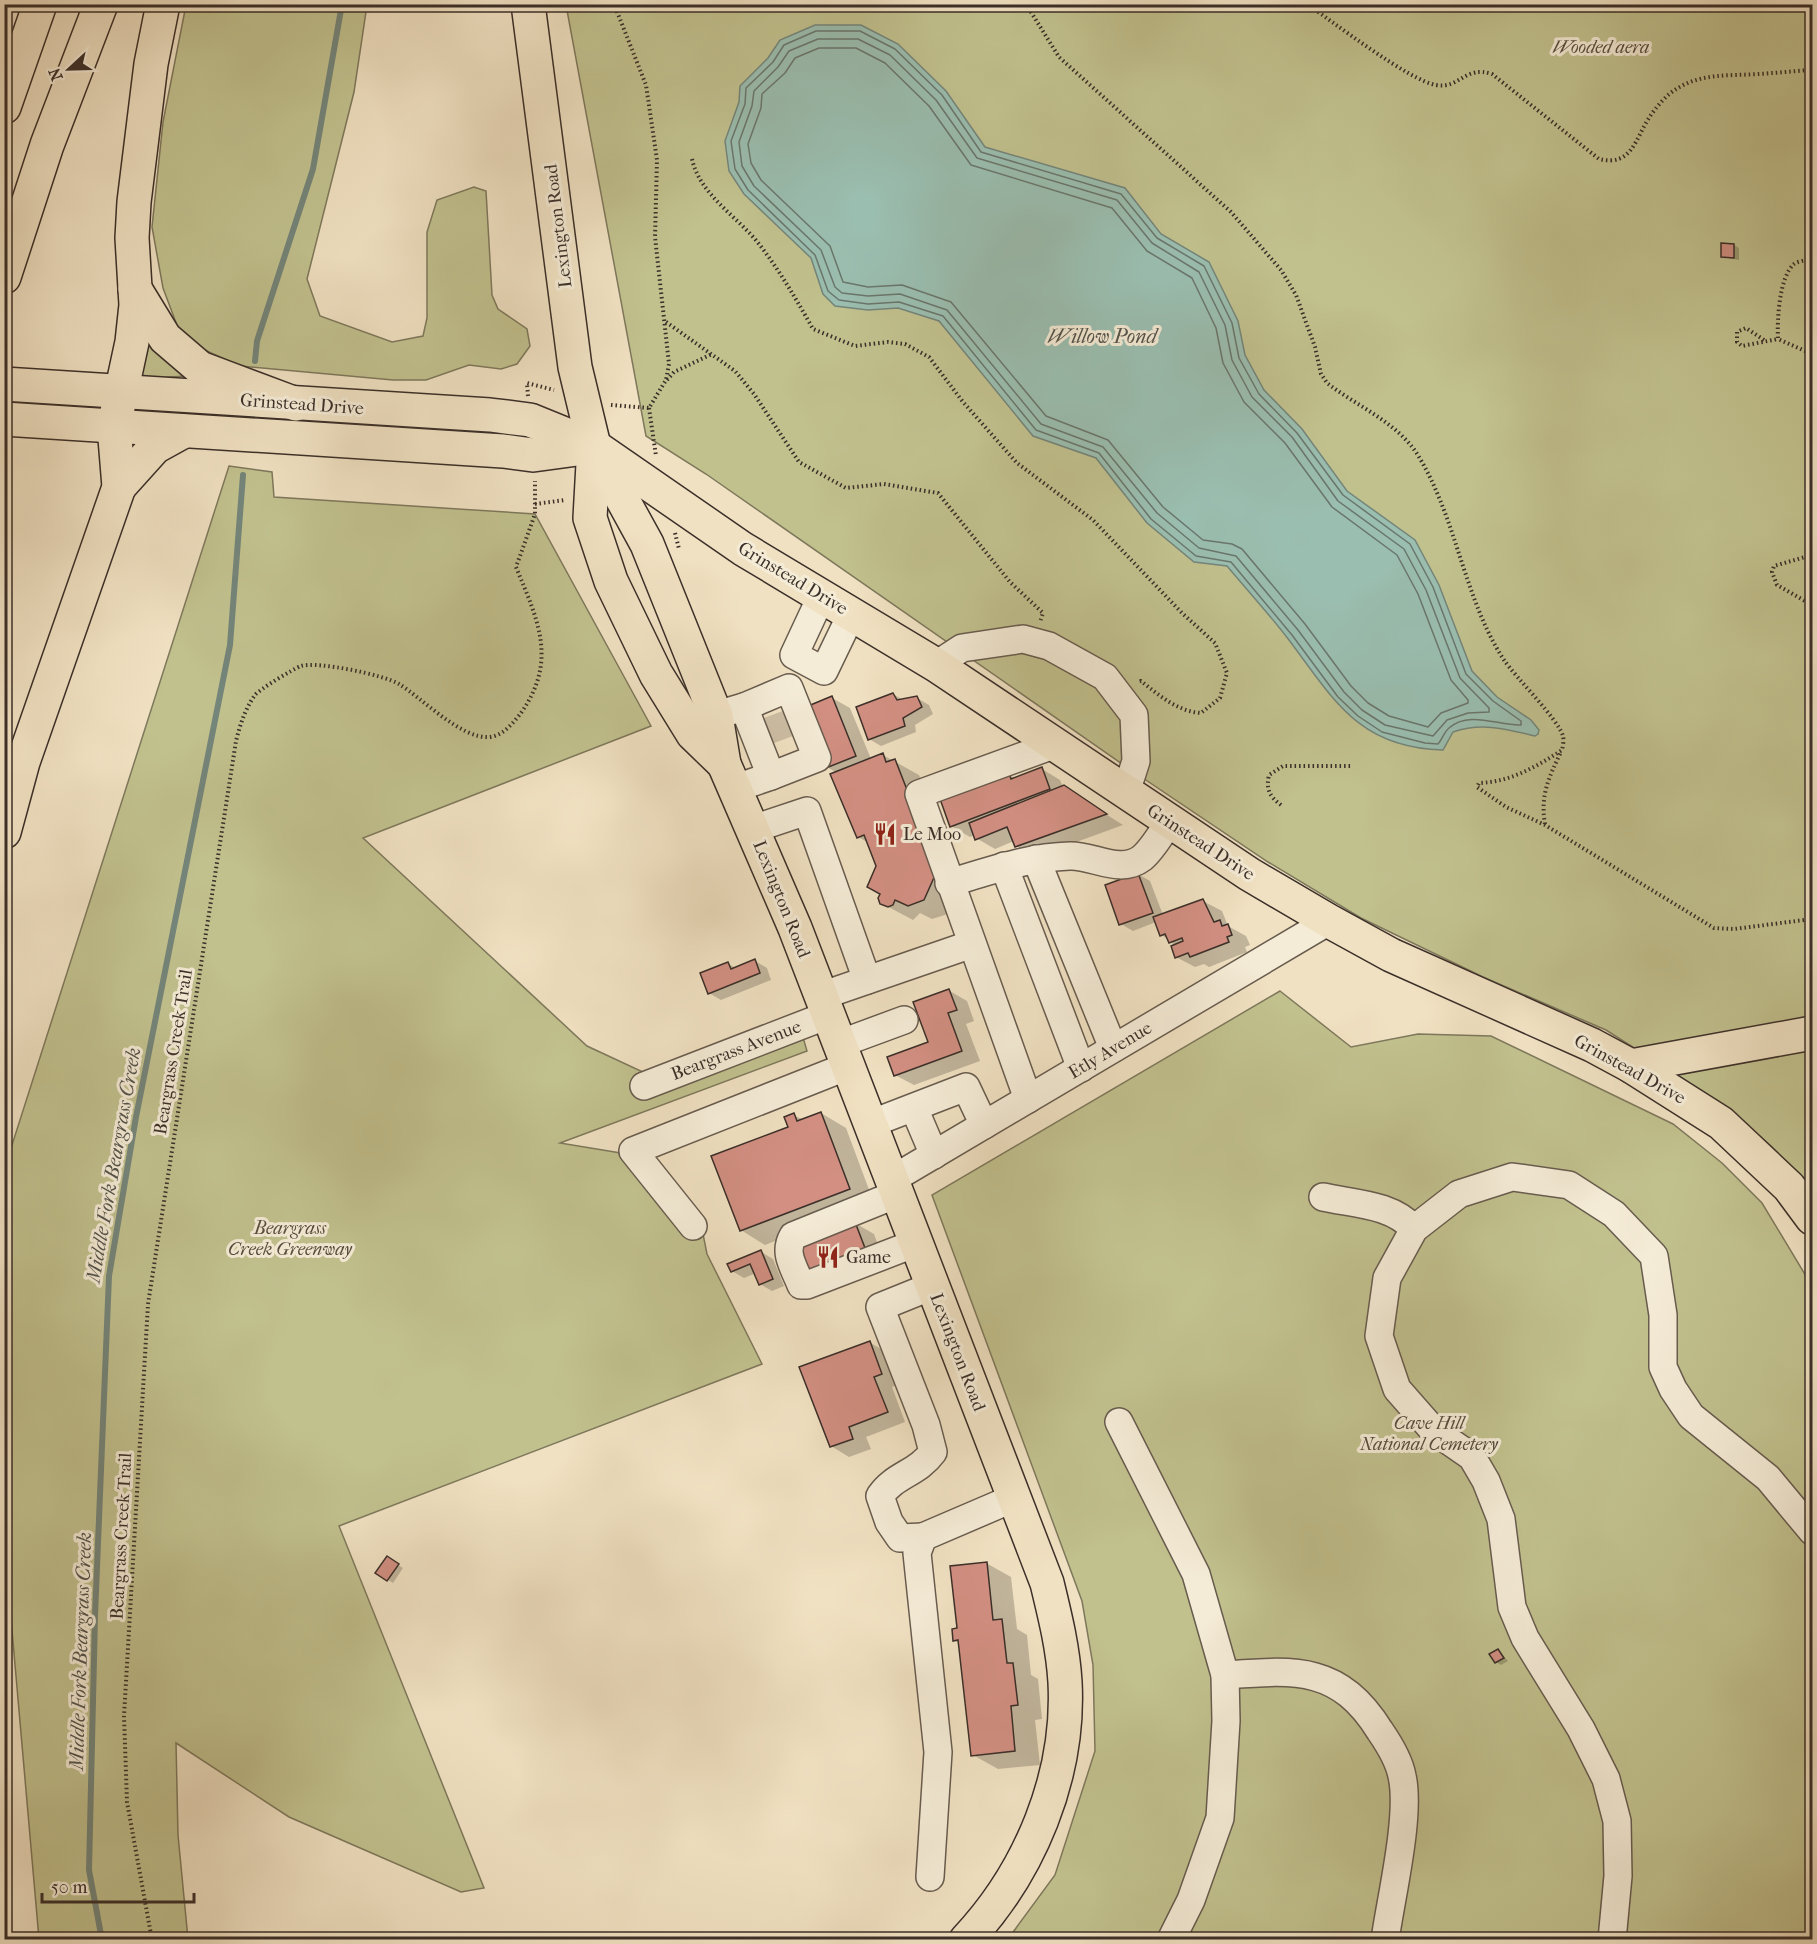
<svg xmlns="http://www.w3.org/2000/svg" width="1817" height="1944" viewBox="0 0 1817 1944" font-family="'IM FELL French Canon',serif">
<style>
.green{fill:#c1c18e;stroke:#7e785c;stroke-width:1.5}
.water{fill:#9abeb0;stroke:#74857a;stroke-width:1.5}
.shadow{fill:#0003}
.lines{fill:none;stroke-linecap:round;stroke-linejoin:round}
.shore{stroke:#6a766c;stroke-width:1.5}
.stream{stroke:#74857a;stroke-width:6}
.building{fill:#d28f82;stroke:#3b2f29;stroke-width:1.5}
.minor-tunnel{stroke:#ccbda3;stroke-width:27;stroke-dasharray:27 14;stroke-linecap:butt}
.minor-casing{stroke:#685c4f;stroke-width:30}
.major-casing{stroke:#3b2f29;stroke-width:36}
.highway-casing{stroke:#3b2f29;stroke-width:36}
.path{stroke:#3b2f29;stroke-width:4;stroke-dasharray:1.5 3;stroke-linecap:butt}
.minor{stroke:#f5ecd7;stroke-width:27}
.major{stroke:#f0e1c2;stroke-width:33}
.highway{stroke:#f0e1c2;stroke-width:33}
.labels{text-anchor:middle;stroke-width:6;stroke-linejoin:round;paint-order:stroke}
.park-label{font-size:18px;font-style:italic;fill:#564c3d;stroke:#f5ecd7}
.street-label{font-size:18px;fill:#3b2f29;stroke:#f5ecd7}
.poi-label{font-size:18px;fill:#3b2f29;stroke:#f5ecd7;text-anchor:start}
.water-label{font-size:20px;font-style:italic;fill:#53534b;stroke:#f5ecd7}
</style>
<rect width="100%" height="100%" fill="#f0e1c2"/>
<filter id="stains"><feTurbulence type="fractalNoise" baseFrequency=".00333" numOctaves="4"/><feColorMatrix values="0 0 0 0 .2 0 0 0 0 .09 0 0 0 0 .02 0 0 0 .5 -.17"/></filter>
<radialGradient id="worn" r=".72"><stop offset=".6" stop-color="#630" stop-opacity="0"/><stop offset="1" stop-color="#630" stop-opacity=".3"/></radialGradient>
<g class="green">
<polygon points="186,5 367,5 354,92 307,279 320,316 392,342 423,336 427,318 427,232 437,200 474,187 486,191 492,295 498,309 527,329 530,346 517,364 501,369 469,365 426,380 393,380 240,366 198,347 178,328 163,288 152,227 163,122"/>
<polygon points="566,5 1812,5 1812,1191 1772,1147 1724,1105 1606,1030 1483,977 1361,918 1268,862 1125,766 706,474 646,436"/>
<polygon points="144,331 187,376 136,379"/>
<polygon points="126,407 252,412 252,417 128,418"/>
<polygon points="229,466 272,472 274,497 535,514 651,726 363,838 587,1046 647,1074 797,1017 807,1051 560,1143 651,1158 699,1214 707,1254 762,1364 339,1526 484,1888 461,1892 289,1817 176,1743 178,1835 188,1939 39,1939 11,1619 4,1465 4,1170"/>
<polygon points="1280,991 1351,1047 1418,1034 1491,1036 1673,1124 1722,1163 1762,1203 1812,1286 1812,1939 1008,1939 1055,1875 1095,1751 1093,1665 1082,1601 932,1195"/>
</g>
<path class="water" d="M815,25H861L898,44L946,91L985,147L1125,188L1161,234L1209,262L1238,321L1245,355L1264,390L1302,429L1347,491L1415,540L1439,585L1472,671L1497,697L1531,720L1539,730L1538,734L1535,736C1506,729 1482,722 1453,732L1443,750C1359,748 1334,700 1289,640C1270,615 1248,591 1227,566L1194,562L1147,523L1096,458L1033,436L939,321L898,308L868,310L835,306L823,294L811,258L744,194L729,171L725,141L739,102L740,86L768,58L780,40Z"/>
<g class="shadow">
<polygon points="1734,245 1739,248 1739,260 1722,257"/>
<polygon points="893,694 903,700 917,698 929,705 933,714 915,725 916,732 881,746 869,739"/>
<polygon points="832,698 850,708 871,759 883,755 919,775 960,878 948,914 932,919 920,913 913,920 881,903 878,866 869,843 858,837 837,773 827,767"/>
<polygon points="1042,769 1060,780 1063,787 1123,825 1035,857 1016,846 1014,841 995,849 976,838 975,835 970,837 951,826 1009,775 1016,779"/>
<polygon points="1138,874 1150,881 1163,915 1203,901 1222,911 1228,926 1246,936 1250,945 1245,947 1247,952 1209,967 1204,964 1195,967 1176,957 1176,946 1162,935 1156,922 1133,931 1121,924"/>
<polygon points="755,961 767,968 771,980 721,1000 709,993 728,964 736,968"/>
<polygon points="948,990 967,1001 974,1021 966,1024 980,1061 914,1085 895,1075 930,1043"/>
<polygon points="821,1113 846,1128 874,1203 765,1245 741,1230 793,1115 802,1119"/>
<polygon points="855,1223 874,1234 883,1259 872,1263 849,1226"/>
<polygon points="761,1252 773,1259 784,1286 772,1291 760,1284 756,1273 744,1278 732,1271"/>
<polygon points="869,1342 888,1353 900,1384 892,1387 905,1422 866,1437 871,1449 849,1457 831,1446"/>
<polygon points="387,1558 403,1568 393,1583 377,1573"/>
<polygon points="986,1563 1011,1577 1017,1629 1027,1635 1031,1675 1038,1679 1042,1719 1035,1720 1040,1765 998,1769 973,1755 960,1644 954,1640"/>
<polygon points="1498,1650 1508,1661 1501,1665 1496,1662"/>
</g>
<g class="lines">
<g class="shore">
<path d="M816,31H860L895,49L942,95L981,152L1121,194L1157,238L1204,266L1232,323L1239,358L1259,394L1297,433L1343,495L1410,544L1433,587L1466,674L1493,701L1521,721V725C1499,726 1469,710 1449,728C1444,732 1442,740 1438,744L1425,743L1382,732L1358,716L1338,697L1292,635L1231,562L1196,556L1151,519L1099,453L1036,430L943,316L899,302L868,304L839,300L828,291L815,255L748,190L735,169L731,141L745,104L746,88L773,62L784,45Z"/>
<polygon points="818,39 858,39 890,55 936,100 977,158 1117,200 1152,243 1199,272 1225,325 1232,360 1252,397 1292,437 1338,501 1404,549 1426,590 1460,678 1489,708 1489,712 1468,713 1447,720 1433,736 1385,725 1362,710 1344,692 1298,630 1236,556 1199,548 1157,513 1103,447 1041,424 947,310 900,294 868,296 842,293 835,287 821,250 754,186 742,166 739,142 752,106 754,91 778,67 789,51"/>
<polygon points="819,48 856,48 885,63 929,106 971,165 1112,208 1147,251 1192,278 1216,328 1223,363 1244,402 1285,443 1332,507 1397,555 1418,594 1451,680 1468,700 1468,703 1441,713 1428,727 1389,716 1368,703 1351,686 1305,624 1242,549 1232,544 1203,540 1163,507 1108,440 1046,416 951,302 902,285 868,287 843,282 830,246 761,180 751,163 748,144 761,108 762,94 785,73 795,58"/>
</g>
<g class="stream">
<polyline points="255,361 257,341 313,169 342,4"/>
<polyline points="102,1940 89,1870 95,1616 109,1276 136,1117 230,645 243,475"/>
</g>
</g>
<g class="building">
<polygon points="1721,243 1734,244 1734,258 1721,257"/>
<polygon points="893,693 897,700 917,696 922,707 903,718 905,726 868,740 856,707"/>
<polygon points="832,696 856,756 826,768 801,709"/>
<polygon points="883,753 886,762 895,759 936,864 936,873 924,900 908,906 895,900 893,905 888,907 880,904 878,898 880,894 867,887 876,866 864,835 857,838 830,774"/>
<polygon points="1042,767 1050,789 950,827 940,799 1009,773 1011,779"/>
<polygon points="1064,785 1107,814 1015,847 1007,827 975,840 969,823"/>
<polygon points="1138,873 1153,913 1119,925 1105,885"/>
<polygon points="1203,899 1214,922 1220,920 1222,926 1228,924 1232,935 1227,937 1229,942 1190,957 1188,953 1175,958 1171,946 1183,941 1182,938 1169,943 1165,934 1160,936 1153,917"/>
<polygon points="755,959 760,973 708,994 700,973 728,962 731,969"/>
<polygon points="949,989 957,1010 948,1013 962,1051 894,1076 887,1057 928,1042 913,1002"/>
<polygon points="821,1112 850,1189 740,1231 711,1156 788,1127 784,1117 794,1113 797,1121"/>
<polygon points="855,1222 865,1248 811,1276 798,1240"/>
<polygon points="761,1250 773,1279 759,1285 750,1264 731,1272 727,1264"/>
<polygon points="870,1341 882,1374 874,1377 888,1412 849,1427 853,1439 830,1447 799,1367"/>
<polygon points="387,1556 399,1564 387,1581 375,1573"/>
<polygon points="987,1562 993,1620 1002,1619 1007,1663 1013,1663 1018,1705 1011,1706 1015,1751 971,1756 958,1640 953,1641 952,1629 957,1628 950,1566"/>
<polygon points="1498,1649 1504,1658 1495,1663 1489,1654"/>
<polygon points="339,1936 380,1940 339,1940"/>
</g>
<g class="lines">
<polyline class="minor-tunnel" points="772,715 784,747"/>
<g class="minor-casing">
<g id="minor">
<polyline points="822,595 794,655 824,671 852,613"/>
<polyline points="936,665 962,648 1023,639 1049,646 1105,677 1134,715 1136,761 1126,792"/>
<polyline points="744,707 789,688 817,758 771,776"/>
<polyline points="727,712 744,707 771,776 736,788"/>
<polyline points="753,829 807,811 867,980"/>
<polyline points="1036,859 1113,1048"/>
<polyline points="1004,866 1081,1068"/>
<path d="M949,883C989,871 1028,857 1070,856C1093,855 1120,875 1142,858C1153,849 1162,832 1170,821"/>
<polyline points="821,996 972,944"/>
<polyline points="839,1044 904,1020"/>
<polyline points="644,1086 828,1015"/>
<polyline points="1028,1099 919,794 1056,744"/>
<polyline points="914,1108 934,1155"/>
<polyline points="870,1124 966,1087 984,1125"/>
<polyline points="891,1180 1329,921"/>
<path d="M897,1194L793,1236C783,1253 794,1267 801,1285H807L916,1243"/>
<path d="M1323,1197C1355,1204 1392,1204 1414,1229"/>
<polyline points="693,1226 633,1151 848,1066"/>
<polyline points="1119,1422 1196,1574 1225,1675 1226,1721 1220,1818 1191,1900 1171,1940"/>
<path d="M923,1537L900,1538L889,1522L880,1496C895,1474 917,1474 933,1452L926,1425L880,1307L932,1286"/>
<path d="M1225,1675C1295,1670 1339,1665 1380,1731C1389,1744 1399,1760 1402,1776C1411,1815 1391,1897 1385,1940"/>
<polyline points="930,1877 938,1752 917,1553 923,1537 1014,1498"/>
<polyline points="1612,1940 1618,1876 1617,1821 1606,1779 1581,1729 1525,1638 1512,1607 1501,1519 1486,1481 1472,1457 1433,1430 1397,1389 1379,1336 1387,1278 1414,1229 1459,1194 1512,1177 1569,1185 1614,1214 1654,1256 1663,1315 1663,1367 1673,1389 1691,1416 1768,1478 1812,1531"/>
</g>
</g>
<g class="major-casing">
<g id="major">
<polyline points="528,4 575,367 594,446 590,518 611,581 656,674 693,734 724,764"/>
<polyline points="4,384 490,415 530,420 594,446 743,549 936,665 1249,874 1329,921 1391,955 1592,1045 1631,1066 1721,1123 1789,1187 1812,1218"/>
<polyline points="4,419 503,451 533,455 592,447"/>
<path d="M596,451L647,544L716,716L724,764L795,928L1047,1583C1055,1616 1063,1648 1065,1682C1070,1776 1030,1872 966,1940"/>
<polyline points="1631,1066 1812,1033"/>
</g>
</g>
<g class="highway-casing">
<g id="highway">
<polyline points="4,107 40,4"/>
<polyline points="4,277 47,145 101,4"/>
<polyline points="135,289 165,338 200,368 296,404"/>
<polyline points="119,487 155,447 184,431"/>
<polyline points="4,832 23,762 119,487 114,426 132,342 136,305 132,238 134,202 151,64 163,4"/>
</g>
</g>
<g class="path">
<path d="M1026,4L1059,57L1231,212L1281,270L1296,295L1315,347L1321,374L1327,383C1358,407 1399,423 1419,457C1457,520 1464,599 1504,660C1517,679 1558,719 1563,736C1564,740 1563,746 1562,750C1536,767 1510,782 1479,783L1477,787L1506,807L1545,825L1714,928L1734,929L1812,919"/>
<path d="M1307,4C1333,22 1410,81 1436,85C1460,89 1465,65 1492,74L1599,159C1632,167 1635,139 1649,118C1656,107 1667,94 1678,88C1703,73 1729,76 1758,74C1776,73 1794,71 1812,70"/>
<path d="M692,159C700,195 737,216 759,244C780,271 796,299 813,329L855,346L888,342L905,344L929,357L963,402L1017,463L1093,520L1182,613L1215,643L1227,673L1220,698L1201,713C1177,711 1160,696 1141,681L1138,682"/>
<path d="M1812,259C1807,260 1798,261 1794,264C1779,277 1777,321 1778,339L1812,354"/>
<polyline points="666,322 735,371 754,394 799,462 846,488 884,484 938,493 1010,582 1043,613 1040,622"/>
<polyline points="1764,340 1746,328 1737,332 1737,342 1742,346 1778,339"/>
<polyline points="667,380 674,372 712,354"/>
<polyline points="528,396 527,383 554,390"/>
<polyline points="611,405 649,408 666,380 669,364 655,237 657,160 646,85 614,4"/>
<polyline points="649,408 656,456"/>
<polyline points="535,504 565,500"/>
<polyline points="675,533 679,549"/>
<polyline points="1812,555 1774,566 1772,572 1777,585 1812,605"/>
<path d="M1281,805C1269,796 1266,789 1269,775L1283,766H1353"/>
<path d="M1545,824C1540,795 1549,777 1561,752"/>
<path d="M152,1940L127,1802L124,1716L148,1304L236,741C240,725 245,709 255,695C260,689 293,669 301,666C318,661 384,675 399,684C422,698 461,739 489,737C503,736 513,723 521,713C558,660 538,621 516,567L535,514V481"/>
</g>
<use href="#minor" class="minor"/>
<use href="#major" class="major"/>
<use href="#highway" class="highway"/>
</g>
<defs>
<g id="restaurant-bare" transform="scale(1.8)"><path d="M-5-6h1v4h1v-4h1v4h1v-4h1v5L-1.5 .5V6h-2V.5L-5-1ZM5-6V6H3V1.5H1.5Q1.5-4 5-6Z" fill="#8f2418" stroke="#f5ecd7" stroke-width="2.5" paint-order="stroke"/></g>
</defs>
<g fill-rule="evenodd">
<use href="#restaurant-bare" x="885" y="834"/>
<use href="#restaurant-bare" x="828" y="1257"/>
</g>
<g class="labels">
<g class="park-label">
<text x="1601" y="53">Wooded aera</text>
<text x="290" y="1234">Beargrass<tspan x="290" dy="21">Creek Greenway</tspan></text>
<text x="1429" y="1429">Cave Hill<tspan x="1429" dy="21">National Cemetery</tspan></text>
</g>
<g class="street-label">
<text transform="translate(558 226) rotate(-97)" y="6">Lexington Road</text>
<text transform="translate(302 404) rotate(4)" y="6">Grinstead Drive</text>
<text transform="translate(793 578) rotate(31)" y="6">Grinstead Drive</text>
<text transform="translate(1201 842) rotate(33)" y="6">Grinstead Drive</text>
<text transform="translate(782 899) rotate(68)" y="6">Lexington Road</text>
<text transform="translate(736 1050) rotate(-21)" y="6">Beargrass Avenue</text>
<text transform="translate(1110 1050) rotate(-31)" y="6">Etly Avenue</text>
<text transform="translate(173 1052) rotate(-81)" y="6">Beargrass Creek Trail</text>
<text transform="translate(1630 1069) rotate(29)" y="6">Grinstead Drive</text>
<text transform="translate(958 1352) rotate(69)" y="6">Lexington Road</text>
<text transform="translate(121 1536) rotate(-87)" y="6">Beargrass Creek Trail</text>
</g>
<g class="poi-label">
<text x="903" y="840">Le Moo</text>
<text x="846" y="1263">Game</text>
</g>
<g class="water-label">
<text x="1102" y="343">Willow Pond</text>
<text transform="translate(113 1165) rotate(-80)" y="7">Middle Fork Beargrass Creek</text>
<text transform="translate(80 1651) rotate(-88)" y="7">Middle Fork Beargrass Creek</text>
</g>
</g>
<rect width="1817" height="1944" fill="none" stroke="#f0e1c2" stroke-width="24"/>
<rect x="6" y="6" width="1805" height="1932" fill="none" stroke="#3b2f29" stroke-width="3"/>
<rect x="12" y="12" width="1793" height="1920" fill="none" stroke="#3b2f29" stroke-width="1.5"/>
<g transform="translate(69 69) rotate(248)" stroke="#f5ecd7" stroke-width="4.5" paint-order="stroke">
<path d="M0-4.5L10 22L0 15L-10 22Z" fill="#3b2f29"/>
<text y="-9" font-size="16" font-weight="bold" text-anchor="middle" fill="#3b2f29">N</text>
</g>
<path d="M42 1893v9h152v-9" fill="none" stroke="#3b2f29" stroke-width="3"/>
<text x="51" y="1893" font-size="18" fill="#3b2f29" stroke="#f5ecd7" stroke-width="4.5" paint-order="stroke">50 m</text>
<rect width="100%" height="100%" filter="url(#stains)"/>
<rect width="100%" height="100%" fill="url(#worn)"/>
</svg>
